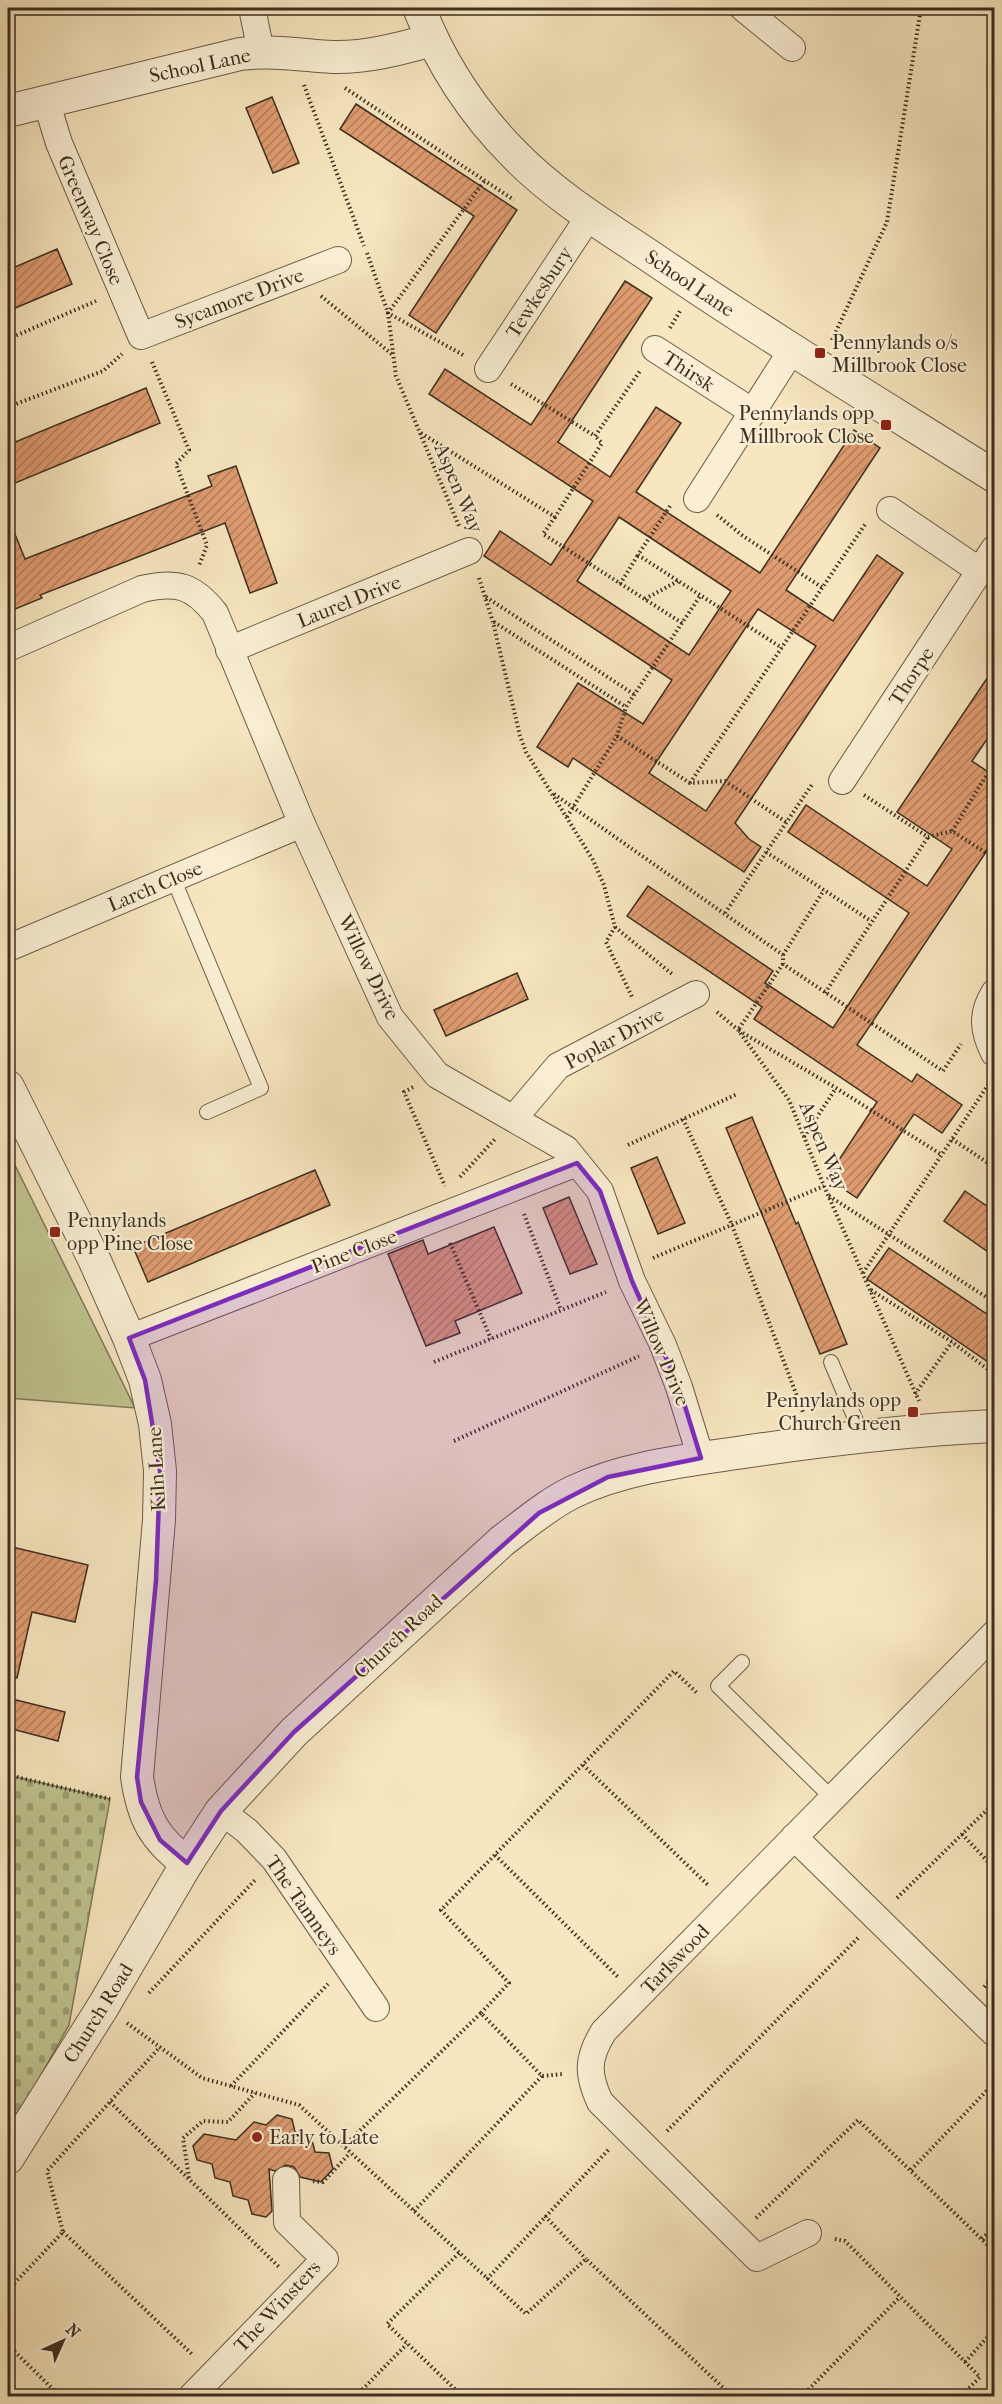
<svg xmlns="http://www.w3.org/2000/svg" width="1002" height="2404" viewBox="0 0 1002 2404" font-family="'IM FELL French Canon',serif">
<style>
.cemetery{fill:url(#cemetery-stones);stroke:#7e7958;stroke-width:1.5}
.park{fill:#bfc490;stroke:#7e7958;stroke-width:1.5}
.building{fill:url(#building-hatch);stroke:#3d2e20;stroke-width:1.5;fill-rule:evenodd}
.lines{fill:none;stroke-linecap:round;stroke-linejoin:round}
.service-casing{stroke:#6c5c48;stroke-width:16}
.minor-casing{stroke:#6c5c48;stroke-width:28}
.tertiary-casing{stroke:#6c5c48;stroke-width:34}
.path{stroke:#3d2e20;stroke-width:4;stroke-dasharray:1.5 3;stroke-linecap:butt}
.service{stroke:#faefd5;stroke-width:14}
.minor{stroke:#faefd5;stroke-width:26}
.tertiary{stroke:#faefd5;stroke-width:32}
.marked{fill:#7b2cbf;fill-opacity:0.2;stroke:#7b2cbf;stroke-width:4.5;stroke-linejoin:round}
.poi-dot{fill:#8f2418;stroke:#faefd5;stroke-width:2}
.labels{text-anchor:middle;stroke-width:4.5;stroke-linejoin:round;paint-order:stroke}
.street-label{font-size:20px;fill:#3d2e20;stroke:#faefd5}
.poi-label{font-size:20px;fill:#3d2e20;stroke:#faefd5;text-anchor:start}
</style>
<defs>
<pattern id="cemetery-stones" width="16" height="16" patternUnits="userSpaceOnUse" patternTransform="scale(1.5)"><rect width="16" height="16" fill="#bfc490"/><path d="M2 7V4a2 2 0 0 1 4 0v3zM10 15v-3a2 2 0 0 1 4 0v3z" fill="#9ca075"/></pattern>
<pattern id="building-hatch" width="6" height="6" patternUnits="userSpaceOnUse" patternTransform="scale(1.5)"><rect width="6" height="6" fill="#e09c71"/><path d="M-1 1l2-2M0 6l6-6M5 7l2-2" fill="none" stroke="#b7805c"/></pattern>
</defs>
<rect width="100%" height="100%" fill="#f7e6bf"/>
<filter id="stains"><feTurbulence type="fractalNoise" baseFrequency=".00333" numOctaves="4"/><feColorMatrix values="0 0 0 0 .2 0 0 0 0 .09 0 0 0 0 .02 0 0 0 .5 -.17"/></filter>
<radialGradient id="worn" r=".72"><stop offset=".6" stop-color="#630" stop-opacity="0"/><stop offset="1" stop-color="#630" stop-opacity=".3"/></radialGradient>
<polygon class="cemetery" points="8,1775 110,1799 69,2025 8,2134"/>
<polygon class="park" points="8,1151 135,1408 8,1398"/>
<g class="building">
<polygon points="272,97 299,163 273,173 246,108"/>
<polygon points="356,104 517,210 436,333 409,315 474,216 340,129"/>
<polygon points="57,249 72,284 8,311 8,270"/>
<path d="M625,281L652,298L558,442L610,477L656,407L681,423L636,492L760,573L854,430L880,448L786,590L833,621L877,555L903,573L735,823L749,839L761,847L744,872L573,758L568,767L537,747L578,683L643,724L672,680L484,556L500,531L551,565L593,501L429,394L445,369L531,425ZM619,517L731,591L689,655L577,581ZM758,609L816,646L706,811L649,773Z"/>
<polygon points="146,388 160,423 8,486 8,445"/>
<polygon points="236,466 277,583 250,593 225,523 40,595 42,598 8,612 8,517 25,559 212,486 208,476"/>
<polygon points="994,668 994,729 972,761 994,776 994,840 857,1045 912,1082 917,1074 962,1105 942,1133 914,1114 857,1198 827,1178 877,1102 754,1019 762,1007 627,916 648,886 773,971 765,983 833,1028 909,913 788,832 806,805 927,886 952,849 897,812"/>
<polygon points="517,973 528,999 446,1036 434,1010"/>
<polygon points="752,1117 796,1224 798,1222 847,1344 820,1354 726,1128"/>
<polygon points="657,1157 685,1223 658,1234 631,1168"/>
<polygon points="315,1170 330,1205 148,1282 133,1247"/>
<polygon points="965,1191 994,1211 994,1256 944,1221"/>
<polygon points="569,1197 597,1264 570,1274 543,1208"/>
<polygon points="494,1227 522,1293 455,1321 460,1333 426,1346 388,1254 423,1240 428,1254"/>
<polygon points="889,1248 994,1319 994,1366 867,1279"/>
<polygon points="8,1546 88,1565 75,1622 32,1612 17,1678 8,1677"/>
<polygon points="8,1698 65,1712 58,1741 8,1728"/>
<polygon points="277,2115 292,2119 295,2132 311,2136 315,2152 329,2153 333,2169 321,2182 300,2177 294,2167 286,2165 275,2171 269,2169 272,2211 266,2217 252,2214 248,2200 233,2196 230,2182 215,2178 212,2164 197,2160 193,2146 204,2134 236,2140 254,2122 266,2125"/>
</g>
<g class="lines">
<g class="service-casing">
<g id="service">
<polyline points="173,878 261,1088 207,1112"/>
<polyline points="831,1362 862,1435"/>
<polyline points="742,1662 718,1686 832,1798"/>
</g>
</g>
<g class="minor-casing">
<g id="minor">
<polyline points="252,8 261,52"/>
<polyline points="743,8 792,48"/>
<polyline points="46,101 59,143 141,336 338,260"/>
<polyline points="655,349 753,412"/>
<polyline points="488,369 590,215"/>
<polyline points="697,499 792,350"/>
<polyline points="890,510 980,571"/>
<path d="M8,648L142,589C176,581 193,585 215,613L302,824L390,1017L437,1075L566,1149L600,1191L632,1281L663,1345L679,1387L701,1458"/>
<polyline points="229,650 469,551"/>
<polyline points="842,781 994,549"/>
<polyline points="8,948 302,824"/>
<path d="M994,993C981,1014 983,1031 994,1053"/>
<polyline points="514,1118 558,1066 696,994"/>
<polyline points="129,1338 577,1163"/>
<polyline points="221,1811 247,1831 274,1859 376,2008"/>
<polyline points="794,1837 994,2033"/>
<path d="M808,2233L757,2258L600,2102C587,2074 587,2058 604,2031L994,1634"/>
<polyline points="192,2396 325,2259 287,2222 286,2180"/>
</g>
</g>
<g class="tertiary-casing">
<g id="tertiary">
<path d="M419,8C441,64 472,112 515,155C556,197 608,228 657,261C767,336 881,405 994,476"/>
<path d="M8,111L240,54C271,50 301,55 332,57C366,58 399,49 432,40"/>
<path d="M8,1087L94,1259L129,1338L145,1380L155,1424L160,1471L159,1520L137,1777C143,1818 154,1839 187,1863"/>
<path d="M8,2158L104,2005L187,1863L221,1811L294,1732L502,1541C525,1524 548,1504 573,1492C623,1468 682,1461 737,1453C823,1440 908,1430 994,1426"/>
</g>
</g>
<g class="path">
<polyline points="304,85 364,246"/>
<polyline points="345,88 514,200"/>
<polyline points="367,253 388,313 396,376 459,526"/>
<polyline points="321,296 394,356"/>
<polyline points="670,328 680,311"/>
<polyline points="8,339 96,301"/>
<polyline points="832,340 887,222 921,8"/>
<polyline points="463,355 388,313 485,180"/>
<polyline points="152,362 189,450 176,464 207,545 199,566"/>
<polyline points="511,384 595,436 640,371"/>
<polyline points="8,407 103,371 122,354"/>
<polyline points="421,433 555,517 602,443 595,436"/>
<polyline points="670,506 638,555 782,648"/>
<polyline points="717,515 743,536 823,588"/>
<polyline points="555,517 543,534 682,623"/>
<polyline points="479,578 493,622 520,736 526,752 593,860 604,885 615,927 606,942 632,997"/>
<polyline points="620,584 638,555"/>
<polyline points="486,597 635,695"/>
<polyline points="645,599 678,581"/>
<polyline points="494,622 626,707"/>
<polyline points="617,736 690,783 725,781 786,822"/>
<polyline points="690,783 866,523"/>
<polyline points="554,794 783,955 783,964 943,1071 961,1044"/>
<polyline points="864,795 928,837 952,831 994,858"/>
<polyline points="567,817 617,736 626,707 700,596"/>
<polyline points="952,831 994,763"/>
<polyline points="766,852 871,921"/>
<polyline points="725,913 813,783"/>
<polyline points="615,927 672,974"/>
<polyline points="783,955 824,890"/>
<polyline points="783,964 738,1030 836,1088 942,1155"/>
<polyline points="825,993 928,837"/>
<polyline points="717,1012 738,1030 789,1100 824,1186 919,1401"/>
<polyline points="413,1087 404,1092 445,1186"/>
<polyline points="683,1119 732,1225 803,1412"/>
<polyline points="804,1137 836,1088"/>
<polyline points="952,1139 994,1167"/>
<polyline points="628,1145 737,1094"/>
<polyline points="460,1177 496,1138"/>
<polyline points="829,1196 994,1302"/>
<polyline points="524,1214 561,1310"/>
<polyline points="450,1243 491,1339"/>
<polyline points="653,1258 824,1186"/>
<polyline points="863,1273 992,1079"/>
<polyline points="871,1290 952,1342 994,1374"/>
<polyline points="434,1362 606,1292"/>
<polyline points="915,1394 952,1342"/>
<polyline points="454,1441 639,1356"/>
<polyline points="583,1765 708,1885"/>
<polyline points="8,1775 110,1799"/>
<polyline points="962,1834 994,1868"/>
<polyline points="495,1855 618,1977"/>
<polyline points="897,1898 994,1803"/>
<polyline points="984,1987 994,1977"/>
<polyline points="149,1993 255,1880"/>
<polyline points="481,2013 509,1983 441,1910 674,1671 698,1694"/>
<polyline points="127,2023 202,2078 299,2105 526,2314 586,2259 732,2396"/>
<polyline points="231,2086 328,1984"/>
<polyline points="110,2102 279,2267"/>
<polyline points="667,2131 858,1938"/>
<polyline points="344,2146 481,2013 542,2076 563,2074"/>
<polyline points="911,2170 994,2083"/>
<polyline points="189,2178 183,2138 203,2121 228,2122 255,2093"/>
<polyline points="313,2181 323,2182 350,2153"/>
<polyline points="414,2211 542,2076"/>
<polyline points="545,2216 586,2259"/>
<polyline points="756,2218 858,2120 994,2251"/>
<polyline points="63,2232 193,2355"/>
<polyline points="835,2239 845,2241 980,2377 961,2396"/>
<polyline points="982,2239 994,2227"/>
<polyline points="459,2253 387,2324 462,2396"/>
<polyline points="487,2279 610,2148"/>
<polyline points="8,2290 63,2232 47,2171 160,2047"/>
<polyline points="8,2345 60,2396"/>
<polyline points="965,2362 994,2330"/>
<polyline points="356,2396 407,2344"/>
<polyline points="802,2396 900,2297"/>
</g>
<use href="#service" class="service"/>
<use href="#minor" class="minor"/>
<use href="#tertiary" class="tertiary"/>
</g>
<path class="marked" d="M577,1163L600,1191L632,1281L679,1387L701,1458L608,1477L539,1513L294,1732L221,1811L187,1863L160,1840L141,1802L137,1777L156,1581L160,1471L145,1380L129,1338Z"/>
<g class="poi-dot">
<rect x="814" y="347" width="12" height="12" rx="3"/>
<rect x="880" y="419" width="12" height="12" rx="3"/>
<rect x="49" y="1226" width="12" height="12" rx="3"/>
<rect x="907" y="1406" width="12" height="12" rx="3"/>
<circle cx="257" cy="2137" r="6"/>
</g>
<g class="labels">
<g class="street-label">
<text transform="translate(200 65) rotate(-12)" y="7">School Lane</text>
<text transform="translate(91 220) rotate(67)" y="7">Greenway Close</text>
<text transform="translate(690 283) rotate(34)" y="7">School Lane</text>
<text transform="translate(539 292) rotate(-57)" y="7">Tewkesbury</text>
<text transform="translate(239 298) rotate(-21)" y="7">Sycamore Drive</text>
<text transform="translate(689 371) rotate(33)" y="7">Thirsk</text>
<text transform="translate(459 488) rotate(67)" y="7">Aspen Way</text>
<text transform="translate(349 601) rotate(-22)" y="7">Laurel Drive</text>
<text transform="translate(911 676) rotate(-57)" y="7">Thorpe</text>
<text transform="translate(155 886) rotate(-23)" y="7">Larch Close</text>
<text transform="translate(369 967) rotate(64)" y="7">Willow Drive</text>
<text transform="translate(614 1038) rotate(-28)" y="7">Poplar Drive</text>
<text transform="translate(824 1146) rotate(67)" y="7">Aspen Way</text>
<text transform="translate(354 1251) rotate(-21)" y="7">Pine Close</text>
<text transform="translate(662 1352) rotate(67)" y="7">Willow Drive</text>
<text transform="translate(156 1469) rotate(-93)" y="7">Kiln Lane</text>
<text transform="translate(398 1636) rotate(-43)" y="7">Church Road</text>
<text transform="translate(304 1905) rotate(55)" y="7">The Tamneys</text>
<text transform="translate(675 1959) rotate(-46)" y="7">Tarlswood</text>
<text transform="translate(98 2013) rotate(-58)" y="7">Church Road</text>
<text transform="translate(277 2306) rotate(-47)" y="7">The Winsters</text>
</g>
<g class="poi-label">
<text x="832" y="349">Pennylands o/s<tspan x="832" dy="23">Millbrook Close</tspan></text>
<text x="874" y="420" text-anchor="end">Pennylands opp<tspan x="874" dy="23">Millbrook Close</tspan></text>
<text x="67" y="1227">Pennylands<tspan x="67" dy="23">opp Pine Close</tspan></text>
<text x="901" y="1407" text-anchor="end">Pennylands opp<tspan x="901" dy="23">Church Green</tspan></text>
<text x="269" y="2144">Early to Late</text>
</g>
</g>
<rect width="1002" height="2404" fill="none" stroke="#f7e6bf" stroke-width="30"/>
<rect x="9" y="9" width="984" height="2386" fill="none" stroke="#3d2e20" stroke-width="3"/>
<rect x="15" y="15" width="972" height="2374" fill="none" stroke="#3d2e20" stroke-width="1.5"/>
<g transform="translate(63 2341) rotate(45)" stroke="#faefd5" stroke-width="4.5" paint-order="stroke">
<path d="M0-4.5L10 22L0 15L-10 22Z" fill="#3d2e20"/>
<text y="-9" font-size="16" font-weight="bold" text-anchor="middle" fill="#3d2e20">N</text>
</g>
<rect width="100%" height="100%" filter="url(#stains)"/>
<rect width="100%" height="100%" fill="url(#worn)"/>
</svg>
